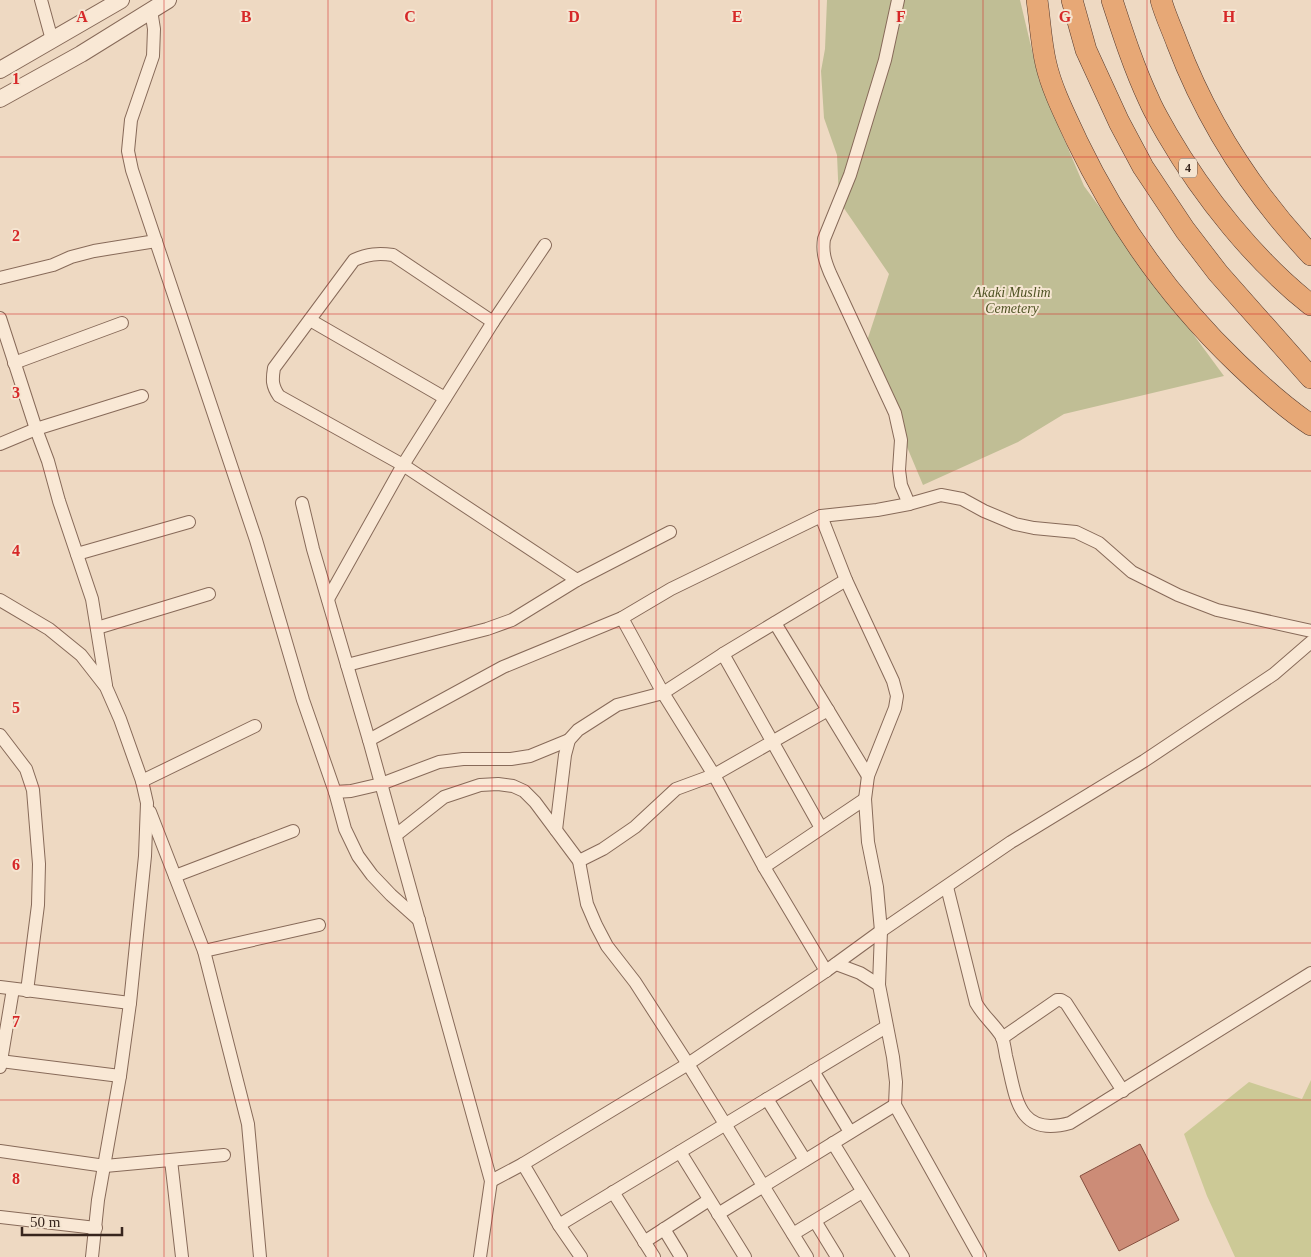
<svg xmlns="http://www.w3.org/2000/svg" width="1311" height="1257" viewBox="0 0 1311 1257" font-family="'Times New Roman',serif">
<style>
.green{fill:#ccc996}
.cemetery{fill:#c0be95}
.building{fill:#cc8c77;stroke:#864f3f}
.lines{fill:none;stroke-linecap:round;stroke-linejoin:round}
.minor-casing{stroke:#876a59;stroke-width:14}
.tertiary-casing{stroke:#876a59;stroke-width:18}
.trunk-casing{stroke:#55392d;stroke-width:22}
.minor{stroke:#f9e8d5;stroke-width:12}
.tertiary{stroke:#f9e8d5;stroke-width:16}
.trunk{stroke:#e7a876;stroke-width:21}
.grid{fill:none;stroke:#d62828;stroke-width:1;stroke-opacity:0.55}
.labels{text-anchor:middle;stroke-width:4;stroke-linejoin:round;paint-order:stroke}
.shield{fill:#f5e5d1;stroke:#705f53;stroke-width:1}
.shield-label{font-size:12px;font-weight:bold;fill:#37251d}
.park-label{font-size:14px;font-style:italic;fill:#4f5324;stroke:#f5e5d1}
.grid-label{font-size:16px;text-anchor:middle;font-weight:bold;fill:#d62828;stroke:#f5e5d1;stroke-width:4;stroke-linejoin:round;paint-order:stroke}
</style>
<rect width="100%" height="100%" fill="#eed9c2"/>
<polygon class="green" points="1311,1080 1311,1257 1235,1257 1207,1196 1184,1134 1249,1082 1302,1099"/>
<polygon class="cemetery" points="827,0 1020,0 1039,80 1084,186 1224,376 1064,414 1018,442 923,485 865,347 889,274 839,201 837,155 824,118 821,71 825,49"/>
<polygon class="building" points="1140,1144 1179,1220 1119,1251 1080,1176"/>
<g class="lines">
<g class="minor-casing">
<g id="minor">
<polyline points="41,0 52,40"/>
<path d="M898,0L885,60L850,175L824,239C822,252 825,261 830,273L895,413L901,440L899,470L901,485L909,504"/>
<polyline points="151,10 154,29 153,56 131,120 128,151 132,170 256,540 303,700 335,792 345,829 358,856 372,875 391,895 419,920"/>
<polyline points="0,278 53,265 71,257 94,251 156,241"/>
<polyline points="0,318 36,429 48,461 59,501 92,599 106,685"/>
<polyline points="310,320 445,398"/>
<path d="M493,322L393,255C378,253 368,254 354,260L274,368C272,380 272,386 279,396L403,465L577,580"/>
<polyline points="14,363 122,323"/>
<polyline points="0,444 36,429 142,396"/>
<polyline points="302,503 313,549 369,740"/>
<polyline points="821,516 846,580 893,681 897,696 895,708 868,776 865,799 868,842 877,887 881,931 879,985 893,1057 896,1082 895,1105 980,1257"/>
<polyline points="77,554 189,522"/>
<polyline points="328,599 403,465 493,322 545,245"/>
<polyline points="0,600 49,629 81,655 106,687 120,719 142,781 147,803 145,856 130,1003 120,1076 98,1200 92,1257"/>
<polyline points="622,618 663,693 714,775 764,867 826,971"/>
<polyline points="775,623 868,776"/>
<polyline points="97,628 209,594"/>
<polyline points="723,654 821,828"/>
<polyline points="347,665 487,629 512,620 577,580 670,532"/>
<polyline points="0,735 26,769 33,790 39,864 38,905 27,991"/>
<polyline points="142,781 255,726"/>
<polyline points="335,792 351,791 381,784 439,762 463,759 511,759 530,756 569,740"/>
<polyline points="150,812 204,951 248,1124 260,1257"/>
<polyline points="556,830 565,755 569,740 578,730 617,705 663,693 723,654 846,580"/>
<polyline points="396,835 444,797 480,785 498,784 513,786 524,791 535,802 579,861 587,904 596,925 607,946 635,982 688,1064 807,1257"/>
<polyline points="579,861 603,849 635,827 676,789 714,775 828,710"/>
<polyline points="764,867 865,799"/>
<polyline points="175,876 293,831"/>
<path d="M947,887L976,1003C983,1016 995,1025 1002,1037C1004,1043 1005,1050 1006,1056C1016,1095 1016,1138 1070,1123L1311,973"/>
<polyline points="204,951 319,925"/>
<polyline points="836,964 860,973 879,985"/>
<polyline points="0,987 130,1003"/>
<polyline points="1002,1038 1057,1000 1061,1000 1066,1003 1123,1091"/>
<polyline points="0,1061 120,1076"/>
<polyline points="0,1067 13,989"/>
<polyline points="813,1071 850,1132"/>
<polyline points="767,1099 805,1160"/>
<polyline points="833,1143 903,1257"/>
<polyline points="0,1151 105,1166 224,1155"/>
<polyline points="680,1152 745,1257"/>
<polyline points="171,1160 182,1257"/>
<polyline points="491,1181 523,1164"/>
<polyline points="613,1192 654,1257"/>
<polyline points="718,1214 895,1105"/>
<polyline points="0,1217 96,1228"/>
<polyline points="815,1221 837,1257"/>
<polyline points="559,1225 886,1027"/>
<polyline points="664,1229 681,1257"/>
<polyline points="793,1234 862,1192"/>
<polyline points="644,1242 709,1200"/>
<polyline points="480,1257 491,1181 369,740 503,667 622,618 671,589 821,516 877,510 909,504 941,495 962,499 984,511 1015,524 1034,528 1076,532 1099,543 1132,572 1178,595 1217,610 1311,631"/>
<polyline points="581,1257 559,1225 523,1164 688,1064 826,971 881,931 1011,842 1144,761 1274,674 1311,642"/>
</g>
</g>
<g class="tertiary-casing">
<g id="tertiary">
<polyline points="0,70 121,0"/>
<polyline points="0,99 81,54 168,0"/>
</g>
</g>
<g class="trunk-casing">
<g id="trunk">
<path d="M1037,0C1040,21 1041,43 1046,64C1052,90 1066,117 1077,141C1118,226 1170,299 1238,364C1261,386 1285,408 1311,425"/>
<polyline points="1072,0 1086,50 1119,122 1143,167 1185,230 1218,273 1311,378"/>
<path d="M1112,0C1123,34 1134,68 1149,100C1154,112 1161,123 1167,134C1203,196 1255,261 1311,305"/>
<path d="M1161,0C1165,15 1172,29 1177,43C1207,122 1253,193 1311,255"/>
</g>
</g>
<use href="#minor" class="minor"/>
<use href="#tertiary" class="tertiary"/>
<use href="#trunk" class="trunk"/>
</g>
<path class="grid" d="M164,0V1257M328,0V1257M492,0V1257M656,0V1257M819,0V1257M983,0V1257M1147,0V1257M0,157H1311M0,314H1311M0,471H1311M0,628H1311M0,786H1311M0,943H1311M0,1100H1311"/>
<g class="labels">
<rect class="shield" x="1179" y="158.5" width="18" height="19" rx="4"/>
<g class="shield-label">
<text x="1188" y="172">4</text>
</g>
<g class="park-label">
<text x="1012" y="297">Akaki Muslim<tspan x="1012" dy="16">Cemetery</tspan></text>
</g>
</g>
<g class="grid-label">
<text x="82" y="22">A</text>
<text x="246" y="22">B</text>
<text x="410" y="22">C</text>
<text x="574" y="22">D</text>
<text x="737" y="22">E</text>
<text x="901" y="22">F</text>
<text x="1065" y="22">G</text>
<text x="1229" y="22">H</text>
<text x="16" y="84">1</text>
<text x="16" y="241">2</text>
<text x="16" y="398">3</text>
<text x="16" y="556">4</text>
<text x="16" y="713">5</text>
<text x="16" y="870">6</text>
<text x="16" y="1027">7</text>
<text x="16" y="1184">8</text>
</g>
<path d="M22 1227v8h100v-8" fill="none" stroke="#37251d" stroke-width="2.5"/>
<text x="30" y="1227" font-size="15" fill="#37251d" stroke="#f5e5d1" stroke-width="4" paint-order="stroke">50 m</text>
</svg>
